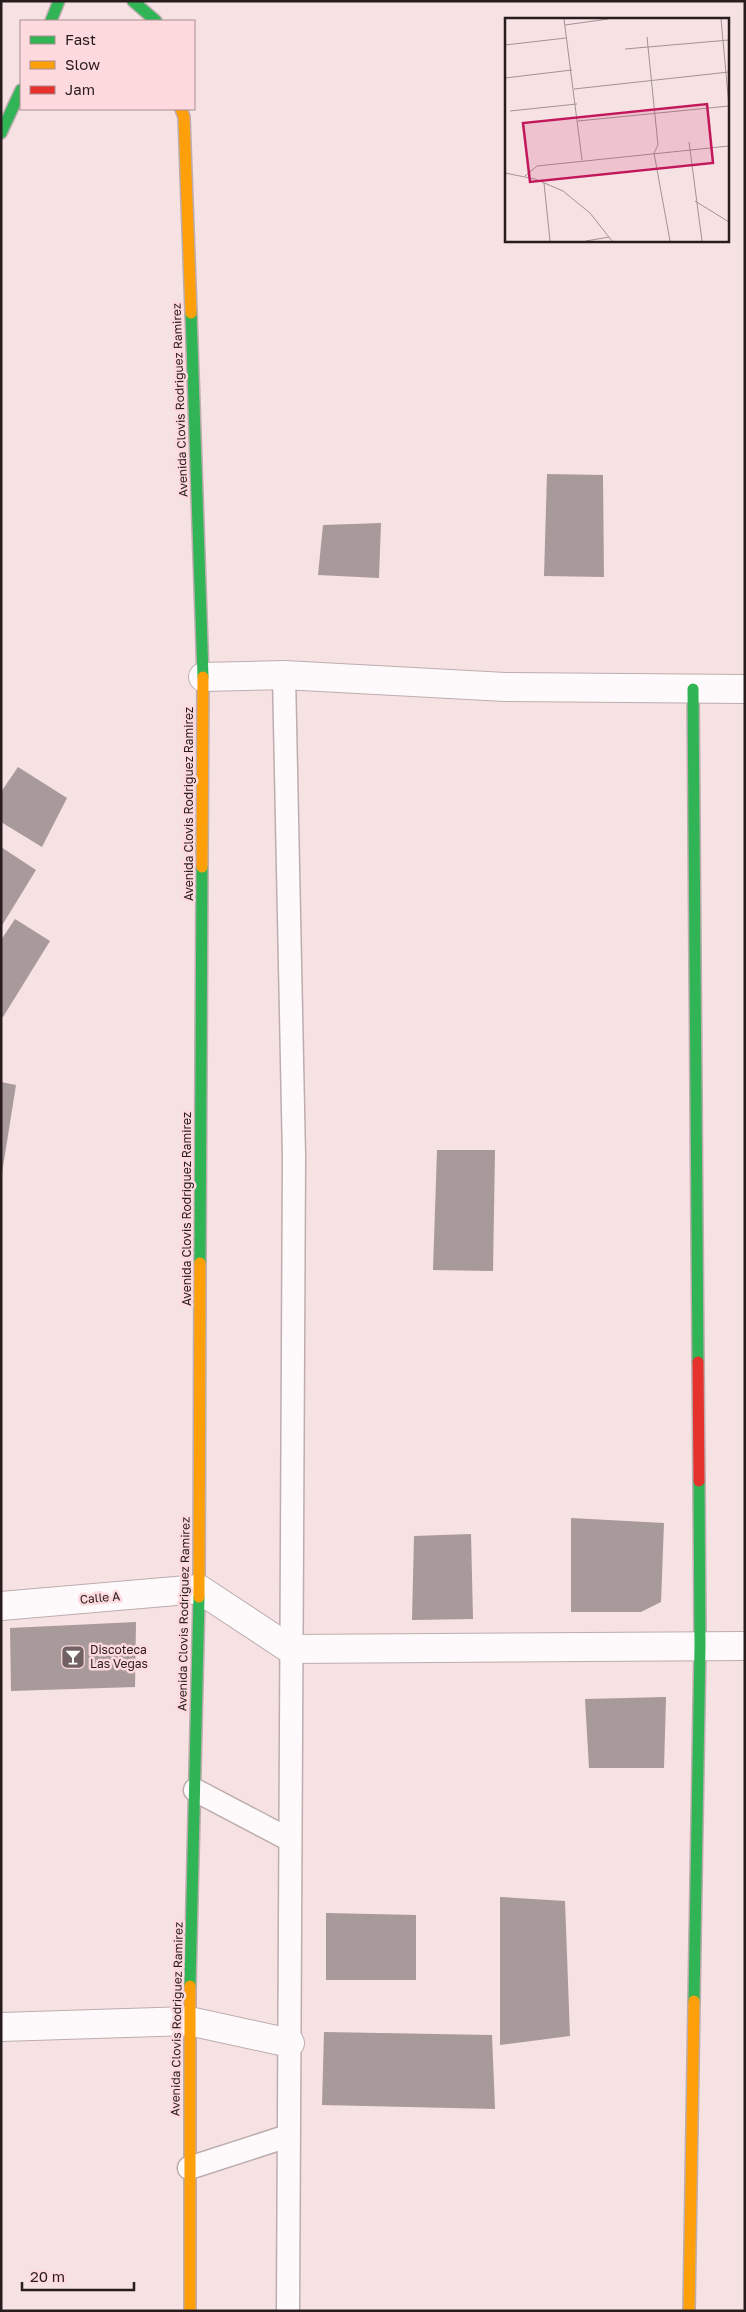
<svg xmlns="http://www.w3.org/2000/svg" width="746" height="2312" viewBox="0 0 746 2312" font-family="'Golos Text',sans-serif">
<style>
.building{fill:#a8999a}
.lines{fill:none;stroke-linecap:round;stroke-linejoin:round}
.lane-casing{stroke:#bdadaf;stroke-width:25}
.street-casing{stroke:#bdadaf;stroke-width:30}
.fast-casing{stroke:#bdadaf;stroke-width:14}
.slow-casing{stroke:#bdadaf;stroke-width:14}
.jam-casing{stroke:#bdadaf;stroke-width:14}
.lane{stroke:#fefafb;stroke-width:22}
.street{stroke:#fefafb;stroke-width:28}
.fast{stroke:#30b455;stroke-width:11}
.slow{stroke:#ff9f0a;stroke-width:11}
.jam{stroke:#e5322d;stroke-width:11}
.labels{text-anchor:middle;stroke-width:5;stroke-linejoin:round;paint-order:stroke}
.street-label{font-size:12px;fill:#291c1e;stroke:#fed9dd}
.poi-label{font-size:12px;fill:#291c1e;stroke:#fed9dd;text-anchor:start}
.inset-road{fill:none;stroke:#a49294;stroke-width:1}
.view{fill:#c2185b;fill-opacity:0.15;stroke:#c2185b;stroke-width:2.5}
.inset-edge{fill:none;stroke:#291c1e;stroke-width:2.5}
</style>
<rect width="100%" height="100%" fill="#f6e1e3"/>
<g class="building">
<polygon points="547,474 603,475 604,577 544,576"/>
<polygon points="381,523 379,578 318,575 323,525"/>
<polygon points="18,767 67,798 42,847 1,822 1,792"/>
<polygon points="1,847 36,870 1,927"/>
<polygon points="15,919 50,941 3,1017 1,1016 1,940"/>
<polygon points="1,1082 16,1085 2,1173 1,1173"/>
<polygon points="437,1150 495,1150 493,1271 433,1270"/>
<polygon points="571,1518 664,1523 661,1602 641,1612 571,1612"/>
<polygon points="471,1534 473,1619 412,1620 414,1536"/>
<polygon points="136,1622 135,1687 11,1691 10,1628"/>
<polygon points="666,1697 664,1768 589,1768 585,1699"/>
<polygon points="500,1897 565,1901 570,2036 500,2045"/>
<polygon points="326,1913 416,1915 416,1980 326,1980"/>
<polygon points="324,2032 492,2035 495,2109 322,2105"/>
</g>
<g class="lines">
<g class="lane-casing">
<g id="lane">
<polyline points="284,675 294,1157 288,2311"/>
<polyline points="195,1790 290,1840"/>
<polyline points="189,2168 288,2136"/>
</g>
</g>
<g class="street-casing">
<g id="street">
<polyline points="203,677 284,675 505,687 745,689"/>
<polyline points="1,1606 199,1589 290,1649 745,1646"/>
<polyline points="1,2027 189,2021 290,2043"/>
</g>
</g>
<g class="fast-casing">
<g id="fast">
<polyline points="133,1 156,21"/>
<polyline points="51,21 59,1"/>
<polyline points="1,133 21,90"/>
<polyline points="191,313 203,677"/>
<polyline points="693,689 698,1362"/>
<polyline points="200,1263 202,867"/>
<polyline points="190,1986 199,1597"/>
<polyline points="694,2001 700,1646 699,1481"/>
</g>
</g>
<g class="slow-casing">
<g id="slow">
<polyline points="181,109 184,117 191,313"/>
<polyline points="202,867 203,677"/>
<polyline points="199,1597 200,1263"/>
<polyline points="190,1986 190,2311"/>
<polyline points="689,2311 694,2001"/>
</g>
</g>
<g class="jam-casing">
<polyline id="jam" points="698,1362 699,1481"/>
</g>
<use href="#lane" class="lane"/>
<use href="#street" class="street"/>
<use href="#fast" class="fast"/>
<use href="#slow" class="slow"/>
<use href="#jam" class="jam"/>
</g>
<defs>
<g id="bar-square" transform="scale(1.25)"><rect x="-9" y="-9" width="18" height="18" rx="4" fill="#716163" stroke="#fed9dd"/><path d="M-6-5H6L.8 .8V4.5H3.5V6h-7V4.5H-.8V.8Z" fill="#fff"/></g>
</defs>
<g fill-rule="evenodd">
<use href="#bar-square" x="73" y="1657"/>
</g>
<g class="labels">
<g class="street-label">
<text transform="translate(180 400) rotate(-92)" y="4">Avenida Clovis Rodriguez Ramirez</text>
<text transform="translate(189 804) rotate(-90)" y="4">Avenida Clovis Rodriguez Ramirez</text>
<text transform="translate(187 1209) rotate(-90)" y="4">Avenida Clovis Rodriguez Ramirez</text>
<text transform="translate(100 1598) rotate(-5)" y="4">Calle A</text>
<text transform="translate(184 1614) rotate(-89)" y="4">Avenida Clovis Rodriguez Ramirez</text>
<text transform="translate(177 2019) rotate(-89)" y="4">Avenida Clovis Rodriguez Ramirez</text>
</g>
<g class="poi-label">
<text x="90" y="1654">Discoteca<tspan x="90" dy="14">Las Vegas</tspan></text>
</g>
</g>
<g transform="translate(505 18)">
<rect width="224" height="224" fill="#f6e1e3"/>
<path class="inset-road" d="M59,1L77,142M216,1L224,88M60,7L103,1M142,19L153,127L149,135L165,223M0,27L61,20M120,31L224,22M0,60L67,52M69,71L224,54M5,93L72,86M73,103L224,88M184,124L197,223M0,155L30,161L58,173L85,195L107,223M20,158L32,148L224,128M39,165L45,223M190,183L224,204M81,223L104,219"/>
<path class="view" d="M202,86L208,145L25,164L18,105Z"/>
<rect width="224" height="224" class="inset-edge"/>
</g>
<rect width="746" height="2312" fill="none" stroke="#291c1e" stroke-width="5"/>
<rect x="20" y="20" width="175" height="90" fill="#fed9dd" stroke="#a98d91"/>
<rect x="30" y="36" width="25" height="8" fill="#30b455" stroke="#a98d91"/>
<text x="65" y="45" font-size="15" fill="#291c1e">Fast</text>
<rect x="30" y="61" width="25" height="8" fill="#ff9f0a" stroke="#a98d91"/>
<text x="65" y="70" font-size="15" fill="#291c1e">Slow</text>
<rect x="30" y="86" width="25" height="8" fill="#e5322d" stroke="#a98d91"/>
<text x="65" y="95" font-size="15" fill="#291c1e">Jam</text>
<path d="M22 2282v8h112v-8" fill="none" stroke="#291c1e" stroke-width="2.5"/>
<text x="30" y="2282" font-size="15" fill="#291c1e" stroke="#fed9dd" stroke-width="4" paint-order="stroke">20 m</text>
</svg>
